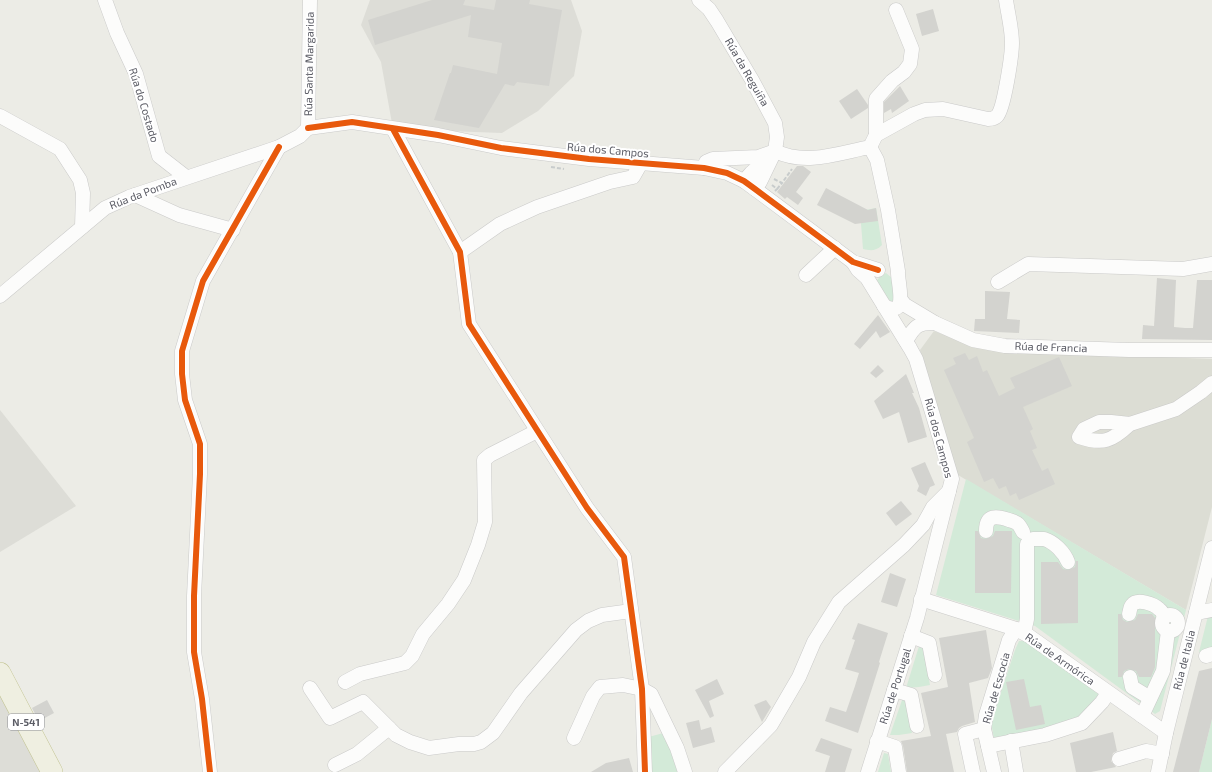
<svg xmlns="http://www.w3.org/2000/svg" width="1212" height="772" viewBox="0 0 1212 772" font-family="'Exo 2',sans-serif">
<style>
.industrial{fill:#ddddd7}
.education{fill:#dcddd4}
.green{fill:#d3ead8}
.building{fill:#d3d3cf}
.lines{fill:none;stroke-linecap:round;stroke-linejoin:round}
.minor-casing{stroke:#cacac9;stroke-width:15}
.highway-casing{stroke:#c3c493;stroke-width:22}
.path{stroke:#c8cccc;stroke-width:2;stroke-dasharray:4 2;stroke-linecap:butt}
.minor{stroke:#fcfcfb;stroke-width:14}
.highway{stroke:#efefe1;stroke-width:21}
.cycleway-casing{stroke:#fff;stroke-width:8}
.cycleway{stroke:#e8590c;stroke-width:6}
.labels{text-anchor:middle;stroke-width:4;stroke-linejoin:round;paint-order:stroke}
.shield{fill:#fff;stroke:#8c8d93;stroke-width:1}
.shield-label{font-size:10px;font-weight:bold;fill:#5b5c65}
.street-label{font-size:11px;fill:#5b5c65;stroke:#fff}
</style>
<rect width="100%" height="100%" fill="#ecece6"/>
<g class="industrial">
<polygon points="370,0 571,0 582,31 574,76 538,111 502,133 393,129 381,62 361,25"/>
<polygon points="0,410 76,506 0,552"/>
<polygon points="0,673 50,772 0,772"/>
</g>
<polygon class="education" points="934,331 977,347 1059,353 1212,359 1212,507 1186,610 958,475 920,350"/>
<g class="green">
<path d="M876,208L882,245C876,251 871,251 863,249L860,211Z"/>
<polygon points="886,273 892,278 897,298 893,303 888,302 879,288 877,280 882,275"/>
<polygon points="966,479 1186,610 1160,711 1155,714 1035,626 936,595"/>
<polygon points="1208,616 1212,616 1212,648 1199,652"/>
<path d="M1019,641H1027L1099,694C1096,703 1084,714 1076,718C1051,730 1021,732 994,739L991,722L1015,650Z"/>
<polygon points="920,643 922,644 930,685 919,687 906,688"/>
<polygon points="905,699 912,733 899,735 890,735 902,700"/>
<polygon points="1212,719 1212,772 1199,772"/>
<polygon points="667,732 681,772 649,772 645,738"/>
<polygon points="884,753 888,754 891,772 878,772"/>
</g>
<g class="building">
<polygon points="432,0 465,0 463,5 494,10 496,0 530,0 529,4 562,10 549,86 517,82 514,86 505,84 479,128 434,120 450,73 451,73 453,65 497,74 502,43 468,37 471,15 375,45 368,20"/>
<polygon points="933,9 939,31 922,36 916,14"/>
<polygon points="900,86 909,101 892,113 891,109 884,113 884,102"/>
<polygon points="857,89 868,105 868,108 851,119 839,101"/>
<polygon points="797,166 803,166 811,172 796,192 803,198 798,205 787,197 785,199 777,192"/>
<polygon points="826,188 868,210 876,208 878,221 855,224 817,205"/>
<polygon points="1157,278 1176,280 1174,327 1185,328 1193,328 1197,280 1212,280 1212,340 1142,339 1143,325 1154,326"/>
<polygon points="985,291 1010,292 1007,319 1020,320 1019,333 974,331 975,319 985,319"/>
<polygon points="878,315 890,332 880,338 876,331 860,349 854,344"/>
<polygon points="965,353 969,360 977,356 983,372 987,370 999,396 1015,388 1010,378 1059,357 1072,386 1023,407 1033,429 1030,431 1037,448 1032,450 1042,471 1048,468 1055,484 1019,500 1016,493 1010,496 1006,486 999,489 993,478 984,482 967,442 974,438 944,370 956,364 953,358"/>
<polygon points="878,365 884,371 876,378 870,373"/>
<polygon points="906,374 914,393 912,393 919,408 927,437 908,443 899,412 883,419 874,401"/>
<polygon points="925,462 935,485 930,487 926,496 917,491 919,486 911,468"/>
<polygon points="901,501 912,514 896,526 886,513"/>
<polygon points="975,531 978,531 981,538 986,539 993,536 995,531 1012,531 1011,593 975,593"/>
<polygon points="1076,561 1078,561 1078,623 1041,624 1041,562 1058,562 1063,569 1068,570 1075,567"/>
<polygon points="890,573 906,579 897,607 881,602"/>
<polygon points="1118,614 1121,614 1123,620 1127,622 1135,620 1138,614 1152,614 1155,618 1155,667 1151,677 1139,677 1136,671 1129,669 1124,671 1122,677 1118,677"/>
<polygon points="858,623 888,633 879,662 880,663 858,733 825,721 830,707 846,712 855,686 859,673 845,669 855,640 852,639"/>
<polygon points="986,630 992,668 988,678 969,683 975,722 962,726 959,728 957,732 946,734 954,772 907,772 903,746 901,741 931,736 921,693 948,687 939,638"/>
<polygon points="1212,668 1212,719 1199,772 1173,772 1199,671"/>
<polygon points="717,679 724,694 709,701 714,716 710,718 695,690"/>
<polygon points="1024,679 1030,707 1041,705 1045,724 1016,730 1006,682"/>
<polygon points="47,700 54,713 39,721 32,708"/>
<polygon points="766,700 771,707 762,722 754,705"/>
<polygon points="699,720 701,730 711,727 715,742 693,748 686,723"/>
<polygon points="1113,732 1117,751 1113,753 1111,761 1116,767 1091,772 1076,772 1070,743"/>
<polygon points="821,738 852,749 845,772 825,772 830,756 815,751"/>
<polygon points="629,758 633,772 591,772 606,763"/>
</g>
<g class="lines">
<g class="minor-casing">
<g id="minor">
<polyline points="105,0 117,33 136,74 159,156 186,177"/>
<polyline points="699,0 709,9 717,21 752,80 775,123 777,137 775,151 760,182 755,189"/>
<polyline points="0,116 60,149 80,180 83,193 82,227"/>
<polyline points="308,128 352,122 438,135 501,148 589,159 704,168 727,173 744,181 755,189 853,262 878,270"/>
<polyline points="308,128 310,0"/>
<polyline points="393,129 460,252 469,324 587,508 624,557 642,689 645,772"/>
<polyline points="876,135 876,99 892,81 904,72 910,64 912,49 896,10"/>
<path d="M870,147L876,135L914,114L925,110L943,109L988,119C991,119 994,119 997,116C1004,109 1012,55 1012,43C1012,29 1008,14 1006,0"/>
<path d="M704,168L706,162L713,159L758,157L775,151C806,166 839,153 870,147L877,160L888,210L898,271C897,282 910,319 884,306"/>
<polyline points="744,181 751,173 770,156"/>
<polyline points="135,195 179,215 233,230"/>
<polyline points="460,252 500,224 537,207 610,182 633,177 641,163"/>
<polyline points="853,262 858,270 867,278 910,348 916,359 952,479 917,618 868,772"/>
<polyline points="806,275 835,248"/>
<polyline points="998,282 1028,264 1183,269 1212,264"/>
<polyline points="0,296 105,208 129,197 279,147 300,136 308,128"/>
<polyline points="901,300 905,305 935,323 973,340 1005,346 1129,350 1212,350"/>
<path d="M906,341C914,327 918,322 935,323"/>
<path d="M1130,424C1112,441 1103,445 1079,437L1084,429L1099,422H1111L1130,424L1176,409L1201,392L1212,383"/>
<path d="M986,531C986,514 997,516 1009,520C1012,521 1016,522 1018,524C1020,526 1022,530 1023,532"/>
<path d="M1033,539C1036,539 1041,539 1044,539C1054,542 1064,552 1068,562"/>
<polyline points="921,599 1016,629 1029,636 1166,733"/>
<polyline points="1196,613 1212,610"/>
<path d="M1129,614C1130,611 1130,607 1132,605C1137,598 1154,604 1159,609C1162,611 1163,614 1165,617"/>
<circle cx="1170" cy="623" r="8"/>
<polyline points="1024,633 1027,619 1027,544"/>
<polyline points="911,636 929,643 935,675"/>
<polyline points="1206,656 1212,654"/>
<polyline points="1130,677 1132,687 1150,698"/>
<polyline points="345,682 360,674 405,663 412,656 423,634 448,604 464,580 478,545 485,522 484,460 490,455 537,431"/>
<polyline points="310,688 330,718 363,702 396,735 410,742 429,748 459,744 474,744 481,742 493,733 521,693 576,630 588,621 602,615 631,611"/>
<polyline points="894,690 911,695 917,726"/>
<polyline points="1142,716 1163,671 1168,631"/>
<polyline points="574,738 593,696 600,687 623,685 642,689 651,694 677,748 685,772"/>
<polyline points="877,741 895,747 899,772"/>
<polyline points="1011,741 1016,771"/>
<polyline points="988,746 1045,735 1082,723 1102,702 1108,693"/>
<polyline points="1119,759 1146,751 1162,754"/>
<polyline points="335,765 357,754 389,728"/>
<polyline points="210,772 202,699 194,652 194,596 200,474 200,444 185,400 182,374 182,351 203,281 279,147"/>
<polyline points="725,772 771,725 799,677 814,642 839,602 904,545 923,525 933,507 949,491"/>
<polyline points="973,772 965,734 984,729"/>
<polyline points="994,772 984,729 986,715 1009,640 1016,629"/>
<polyline points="1158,772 1166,733 1212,548"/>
</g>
</g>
<g class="highway-casing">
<polyline id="highway" points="0,673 52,772"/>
</g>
<g class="path">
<polyline points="551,167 564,169"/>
<polyline points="774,179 782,183 792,169"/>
<polyline points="772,185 777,189 775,191"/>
<polyline points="777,189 782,183"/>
</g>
<use href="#minor" class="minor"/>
<use href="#highway" class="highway"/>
<g class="cycleway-casing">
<g id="cycleway">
<polyline points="308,128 352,122 438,135 501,148 589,159 704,168 727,173 744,181 755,189 853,262 878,270"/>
<polyline points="393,129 460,252 469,324 587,508 624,557 642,689 645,772"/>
<polyline points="210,772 202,699 194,652 194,596 200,474 200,444 185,400 182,374 182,351 203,281 279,147"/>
</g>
</g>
<use href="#cycleway" class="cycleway"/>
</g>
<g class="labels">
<rect class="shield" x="8" y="714" width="36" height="16" rx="3"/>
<g class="shield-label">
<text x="26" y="726">N-541</text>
</g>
<g class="street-label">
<text transform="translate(309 64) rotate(-89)" y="4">Rúa Santa Margarida</text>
<text transform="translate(747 72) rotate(60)" y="4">Rúa da Reguiña</text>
<text transform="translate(144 105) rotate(73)" y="4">Rúa do Costado</text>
<text transform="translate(608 150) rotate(5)" y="4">Rúa dos Campos</text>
<text transform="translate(143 193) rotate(-21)" y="4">Rúa da Pomba</text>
<text transform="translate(1051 347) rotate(2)" y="4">Rúa de Francia</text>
<text transform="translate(939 438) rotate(75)" y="4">Rúa dos Campos</text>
<text transform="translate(1060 659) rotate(35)" y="4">Rúa de Armórica</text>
<text transform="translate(1184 660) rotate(-76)" y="4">Rúa de Italia</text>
<text transform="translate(895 686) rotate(-72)" y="4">Rúa de Portugal</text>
<text transform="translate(996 688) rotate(-74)" y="4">Rúa de Escocia</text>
</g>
</g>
</svg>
